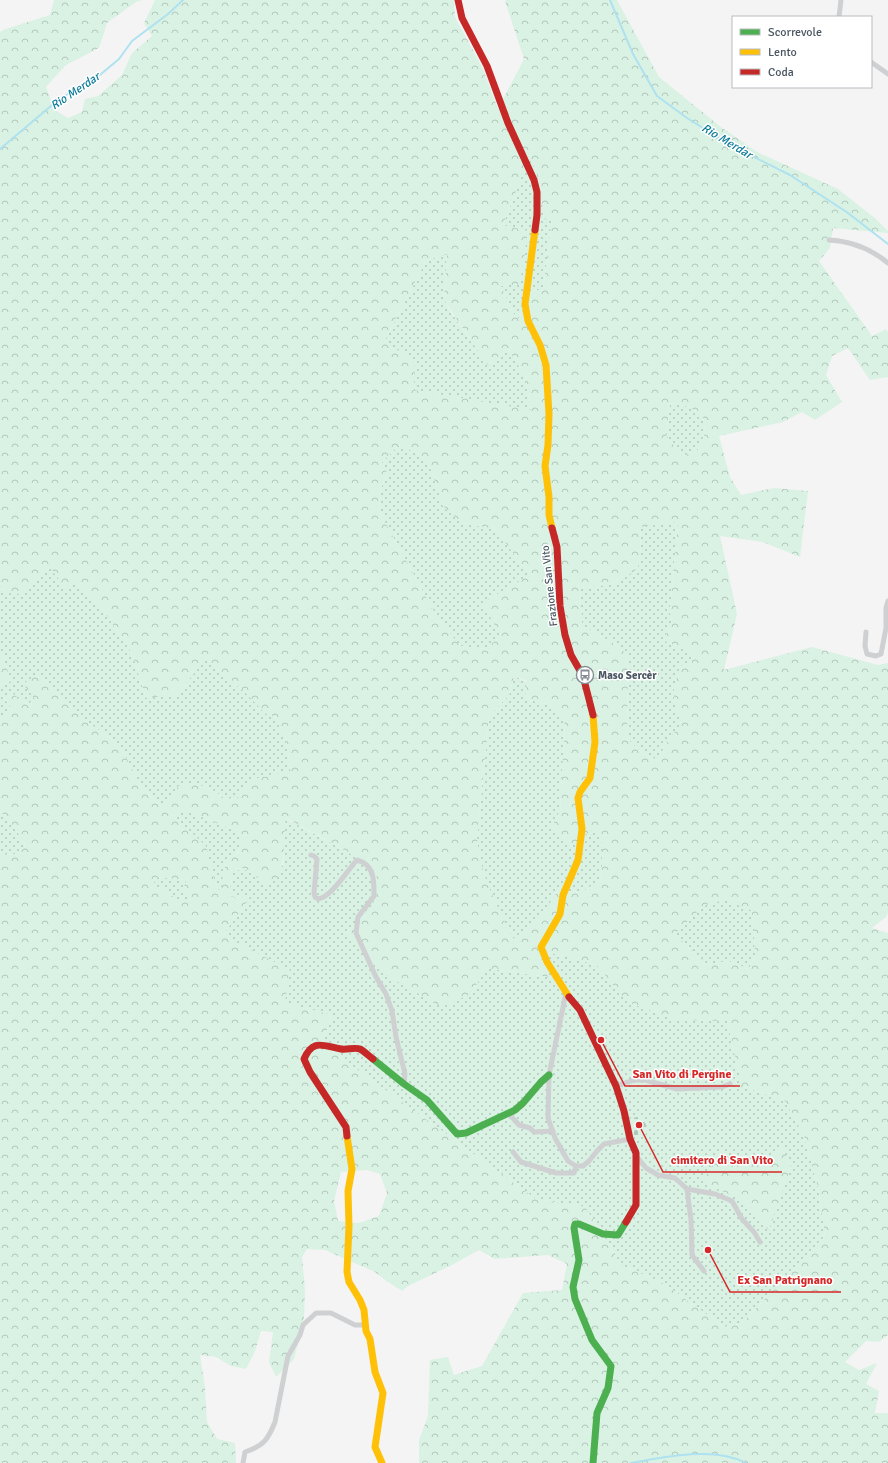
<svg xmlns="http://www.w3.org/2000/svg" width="888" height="1463" viewBox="0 0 888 1463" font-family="Signika,sans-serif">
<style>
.grass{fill:url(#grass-dots)}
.forest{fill:url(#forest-crowns);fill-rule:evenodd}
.cemetery{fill:url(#cemetery-stones)}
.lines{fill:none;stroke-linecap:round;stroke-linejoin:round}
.stream{stroke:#aee2f0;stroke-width:2}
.street{stroke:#ced0d2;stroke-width:5}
.fast{stroke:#4caf50;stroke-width:7}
.slow{stroke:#ffc107;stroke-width:7}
.jam{stroke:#c62828;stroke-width:7}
.labels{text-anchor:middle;stroke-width:3;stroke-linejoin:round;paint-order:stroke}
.street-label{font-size:11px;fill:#4a5661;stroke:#fff}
.poi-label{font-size:11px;font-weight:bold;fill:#4a5661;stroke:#fff;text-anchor:start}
.water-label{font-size:12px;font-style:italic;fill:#0c7c9b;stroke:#fff}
.leader{fill:none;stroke:#d62828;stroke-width:1.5}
.callout-dot{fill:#d62828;stroke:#fff;stroke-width:1.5}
.callout-label{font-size:12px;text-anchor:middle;font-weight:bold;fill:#d62828;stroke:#fff;stroke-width:3;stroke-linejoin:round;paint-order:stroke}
</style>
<defs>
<pattern id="grass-dots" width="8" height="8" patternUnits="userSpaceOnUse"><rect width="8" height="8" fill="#d9f2e3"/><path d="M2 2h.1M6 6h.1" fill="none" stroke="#b2c7bb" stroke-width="1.8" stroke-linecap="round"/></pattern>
<pattern id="forest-crowns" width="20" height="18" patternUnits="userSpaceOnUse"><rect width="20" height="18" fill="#d9f2e3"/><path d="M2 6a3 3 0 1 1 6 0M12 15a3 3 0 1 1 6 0" fill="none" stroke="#b2c7bb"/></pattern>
<pattern id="cemetery-stones" width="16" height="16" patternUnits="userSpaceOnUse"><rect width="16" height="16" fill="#d9f2e3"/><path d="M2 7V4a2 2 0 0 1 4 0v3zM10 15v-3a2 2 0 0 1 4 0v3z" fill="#b2c7bb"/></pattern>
</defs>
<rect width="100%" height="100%" fill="#f4f4f4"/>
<g class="grass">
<path d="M529,157C540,173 542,199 544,219L552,220L543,290L531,291L519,319L513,313L501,286L520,283L503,225Z"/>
<polygon points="447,253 444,298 450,311 490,367 508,349 525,376 531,411 414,390 384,342 426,261"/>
<polygon points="670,403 690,407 703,417 705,433 697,452 682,456 666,435"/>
<polygon points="400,444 428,461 443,506 461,523 495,529 530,575 483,603 501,636 485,649 460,646 437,617 380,513 379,493 387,474 382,462"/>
<polygon points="678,522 670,611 672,624 663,640 692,653 692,664 680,666 674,699 681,725 671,736 657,760 641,752 627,739 628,657 618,646 582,625 580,587 601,586 640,553 641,526"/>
<polygon points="50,568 68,590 74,580 102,608 132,653 146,698 176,694 206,659 246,693 265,713 275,717 286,740 291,773 274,774 252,780 238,798 226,799 206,786 172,796 165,805 157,803 140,784 119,744 90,724 55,691 39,673 35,699 27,705 12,693 3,697 10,706 6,715 0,717 0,686 11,681 2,654 0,653 0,583 5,593 32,585"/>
<path d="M514,676L527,682L525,699L551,705L565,724L560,811L552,826L594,827L602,843V869L600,880L584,891L557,892C543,915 535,924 512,940C498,907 478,873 477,837L489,716L509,695Z"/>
<path d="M184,810L238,831C245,848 237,854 225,865L221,896L215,882L174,816Z"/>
<polygon points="0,811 14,827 26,845 18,854 2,855 0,852"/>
<polygon points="285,818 364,861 378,874 373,909 347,932 471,994 486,968 549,977 548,952 597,965 628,1002 677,1020 727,1021 742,1086 785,1101 804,1136 818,1187 825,1236 741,1324 724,1327 663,1283 621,1265 585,1207 536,1199 322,1044 332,1015 285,1003 223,935 249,897 234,898 229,892 233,873 242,868 254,874 263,883 283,865"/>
<polygon points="156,877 187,880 191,900 177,900 167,891 153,885"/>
<polygon points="724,899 751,910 754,928 755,955 749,969 728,961 708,965 675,934 703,906"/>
</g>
<g class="forest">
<path d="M54,0H142L136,2L107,23L99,48L66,65L46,87L55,110L68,118L82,112L85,99L98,96L122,75L132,53L152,36L144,23L155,0H454L455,17L483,69L498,109L524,59L505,1L506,0H617L659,77L721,127L757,152L838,189L876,219L888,231V233L833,228L830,248L819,261L872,336L886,329L888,332V377L870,380L848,348L832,356L826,375L842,402L815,420L802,412L783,422L719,436L730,477L741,495L774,488L808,491L800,557L763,542L720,536L737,614L724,670L812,647L878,665L888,663V913L886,917L872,928L888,933V1335L879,1342L866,1341L845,1362L859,1370L877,1363L866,1384L879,1391L875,1413H888V1463H419V1440L428,1416L430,1360L448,1357L454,1375L482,1366L523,1293L562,1290L567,1264L548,1255L495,1259L479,1250L450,1266L408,1286L402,1291L385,1280L375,1272L325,1250L307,1249L302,1257L305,1290L304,1318L294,1359L276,1377L269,1362L273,1332L261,1331L255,1351L246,1369L231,1366L216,1357L200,1355L205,1388L207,1422L217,1439L235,1443L236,1463H0V852L2,855L18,854L26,845L14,827L0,811V717L6,715L10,706L3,696L12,693L27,705L35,699L23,684L39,673L55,691L90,724L119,744L140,784L157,803L165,805L180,784L206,786L226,799L238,798L252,780L274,774L291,772L286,740L275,717L265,713L246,693L206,659L176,695L146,698L132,653L102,608L74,580L68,590L50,568L32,585L19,594L5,593L0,583V32L3,30L50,15ZM529,158C540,173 542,200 544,219L552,220L543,290L531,291L519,319L513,313L501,286L520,284L528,231L503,225ZM447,254L444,299L451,311L490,368L508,349L525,376L531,410L414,390L415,360L384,342L426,261ZM670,403L690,407L703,417L705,433L697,452L682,456L666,435ZM400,444L428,461L443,506L461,523L495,529L530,575L482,603L501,636L485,649L460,646L437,617L380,513L379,493L387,473L382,462ZM678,522L670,611L672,624L663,640L692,653V663L680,666L674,688V699L681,725L671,736L657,760L641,752L627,739L628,656L618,646L582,625L580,587L601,586L618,583L638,568L640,553L641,527ZM514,676L527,681L525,699L551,705L565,724L560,811L552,826L562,838L572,845L594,828L602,843V869L600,880L584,891L557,892C543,915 535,924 513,939C499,907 478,873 477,837L489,716L509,695ZM184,810L238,831C241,840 241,844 238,853C221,859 223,880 221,895L215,882L206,846L174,816ZM286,818L364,861L377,873L373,909L347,932L389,977L442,1007L471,994L486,968L549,977L548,952L597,965L627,1002L677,1020L727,1021L742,1086L785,1101L804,1136L818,1187L825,1236L741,1324L724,1327L663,1283L621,1265L585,1207L536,1199L322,1044L332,1015L285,1003L290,970L223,935L250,897L234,898L229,892L233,873L242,868L254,874L263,883C267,883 272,884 275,880C287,868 283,835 286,818ZM156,877L186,880L183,892L191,900H177L167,891L153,885ZM724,900L751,910L754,928L755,955L749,969L728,961L708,965L675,934L703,906ZM367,1170L380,1174L387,1193L379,1216L359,1223L338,1221L334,1201L341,1172Z"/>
<polygon points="0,653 2,654 11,681 0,686"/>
<polygon points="782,1146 791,1167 769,1230 743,1201 703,1182 713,1163 727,1155 750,1165 769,1156"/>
</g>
<polygon class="cemetery" points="642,1116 649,1132 646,1132 646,1134 635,1137 629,1119"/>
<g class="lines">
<g class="stream">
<polyline points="610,0 633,54 657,96 687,118 732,146 790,175 848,213 888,244"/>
<polyline points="0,149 58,100 83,85 89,84 119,59 132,41 168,14 183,0"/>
<path d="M631,1463C666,1457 714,1446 746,1463"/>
</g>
<g class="street">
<polyline points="839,17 841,0"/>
<polyline points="871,62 888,74"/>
<path d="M829,240C851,241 871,249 888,263"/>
<polyline points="866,632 865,646 867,654 876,656 881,654 886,628 886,608 888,601"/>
<path d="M311,855L314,856L317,859L314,893L315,897L318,899C331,898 348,869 357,860C375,865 374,881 374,896L358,917L356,933L376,977L386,994L392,1011L396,1037L405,1074L404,1084"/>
<polyline points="566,993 549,1075 548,1118 555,1138 568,1161 576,1166 583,1166 589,1161 597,1151 604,1144 630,1139"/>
<polyline points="616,1086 634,1080 645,1080 677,1089 722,1087 730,1084"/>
<polyline points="509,1114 519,1125 530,1128 534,1132 553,1131"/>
<polyline points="513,1152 521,1162 556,1173 574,1173 576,1166"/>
<polyline points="637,1157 646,1168 658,1175 675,1178 687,1189"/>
<polyline points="687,1189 715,1194 732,1201 742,1219 754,1232 760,1242"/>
<polyline points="687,1189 691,1220 692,1255 704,1271"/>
<path d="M243,1463L245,1452C263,1446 268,1440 275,1422L288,1356L300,1335L303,1325L316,1313H331L355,1325H365"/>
</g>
<g class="fast">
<polyline points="373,1059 404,1084 427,1100 457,1134 466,1133 515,1110 523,1103 541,1082 549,1075"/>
<polyline points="593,1463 597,1413 608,1388 611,1366 592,1340 575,1299 573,1287 579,1260 574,1228 575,1224 579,1224 603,1234 618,1235 626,1222"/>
</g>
<g class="slow">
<polyline points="535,230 525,304 528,321 540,345 546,365 549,414 548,445 545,466 549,497 549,515 552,528"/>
<polyline points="569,997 547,962 541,947 560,914 563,895 578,860 582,829 578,798 580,792 590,778 595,742 593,715"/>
<polyline points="347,1136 352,1169 348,1191 349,1226 347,1272 349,1282 360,1300 364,1310 366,1331 370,1339 375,1372 383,1393 375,1447 382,1463"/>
</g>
<g class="jam">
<polyline points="458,0 462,18 487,66 508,123 534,180 537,192 537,215 535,230"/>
<polyline points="552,528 557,547 560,606 565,635 571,655 583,676 593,715"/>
<polyline points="569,997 580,1010 616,1086 624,1111 630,1139 636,1153 636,1205 626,1222"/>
<path d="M347,1136L346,1127L310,1072L304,1059C313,1038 323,1046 341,1049C347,1050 355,1047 360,1049C364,1051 369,1056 373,1059"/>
</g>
</g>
<defs>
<g id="bus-ring" transform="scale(0.9)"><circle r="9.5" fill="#fff" stroke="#868d94" stroke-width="1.5"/><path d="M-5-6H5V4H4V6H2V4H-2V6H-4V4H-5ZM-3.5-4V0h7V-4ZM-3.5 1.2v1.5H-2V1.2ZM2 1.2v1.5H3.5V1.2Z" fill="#868d94"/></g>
</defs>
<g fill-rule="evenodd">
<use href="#bus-ring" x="585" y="675"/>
</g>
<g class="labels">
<g class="street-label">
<text transform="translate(549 586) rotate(-96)" y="4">Frazione San Vito</text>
</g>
<g class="poi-label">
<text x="598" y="679">Maso Sercèr</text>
</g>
<g class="water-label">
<text transform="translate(75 91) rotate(-34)" y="4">Rio Merdar</text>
<text transform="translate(727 141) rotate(31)" y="4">Rio Merdar</text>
</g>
</g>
<path class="leader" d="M601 1040L625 1086H740M639 1125L663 1172H782M708 1250L730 1292H841"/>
<g class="callout-dot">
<circle cx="601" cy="1040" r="4"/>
<circle cx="639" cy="1125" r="4"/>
<circle cx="708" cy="1250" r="4"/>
</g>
<g class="callout-label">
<text x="682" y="1078">San Vito di Pergine</text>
<text x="722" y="1164">cimitero di San Vito</text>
<text x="785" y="1284">Ex San Patrignano</text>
</g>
<rect x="732" y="16" width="140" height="72" fill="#ffffff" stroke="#b7bbc0"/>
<rect x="740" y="29" width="20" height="6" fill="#4caf50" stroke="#b7bbc0"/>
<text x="768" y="36" font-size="12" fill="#4a5661">Scorrevole</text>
<rect x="740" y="49" width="20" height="6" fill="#ffc107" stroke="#b7bbc0"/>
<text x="768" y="56" font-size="12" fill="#4a5661">Lento</text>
<rect x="740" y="69" width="20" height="6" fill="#c62828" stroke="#b7bbc0"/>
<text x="768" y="76" font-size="12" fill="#4a5661">Coda</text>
</svg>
